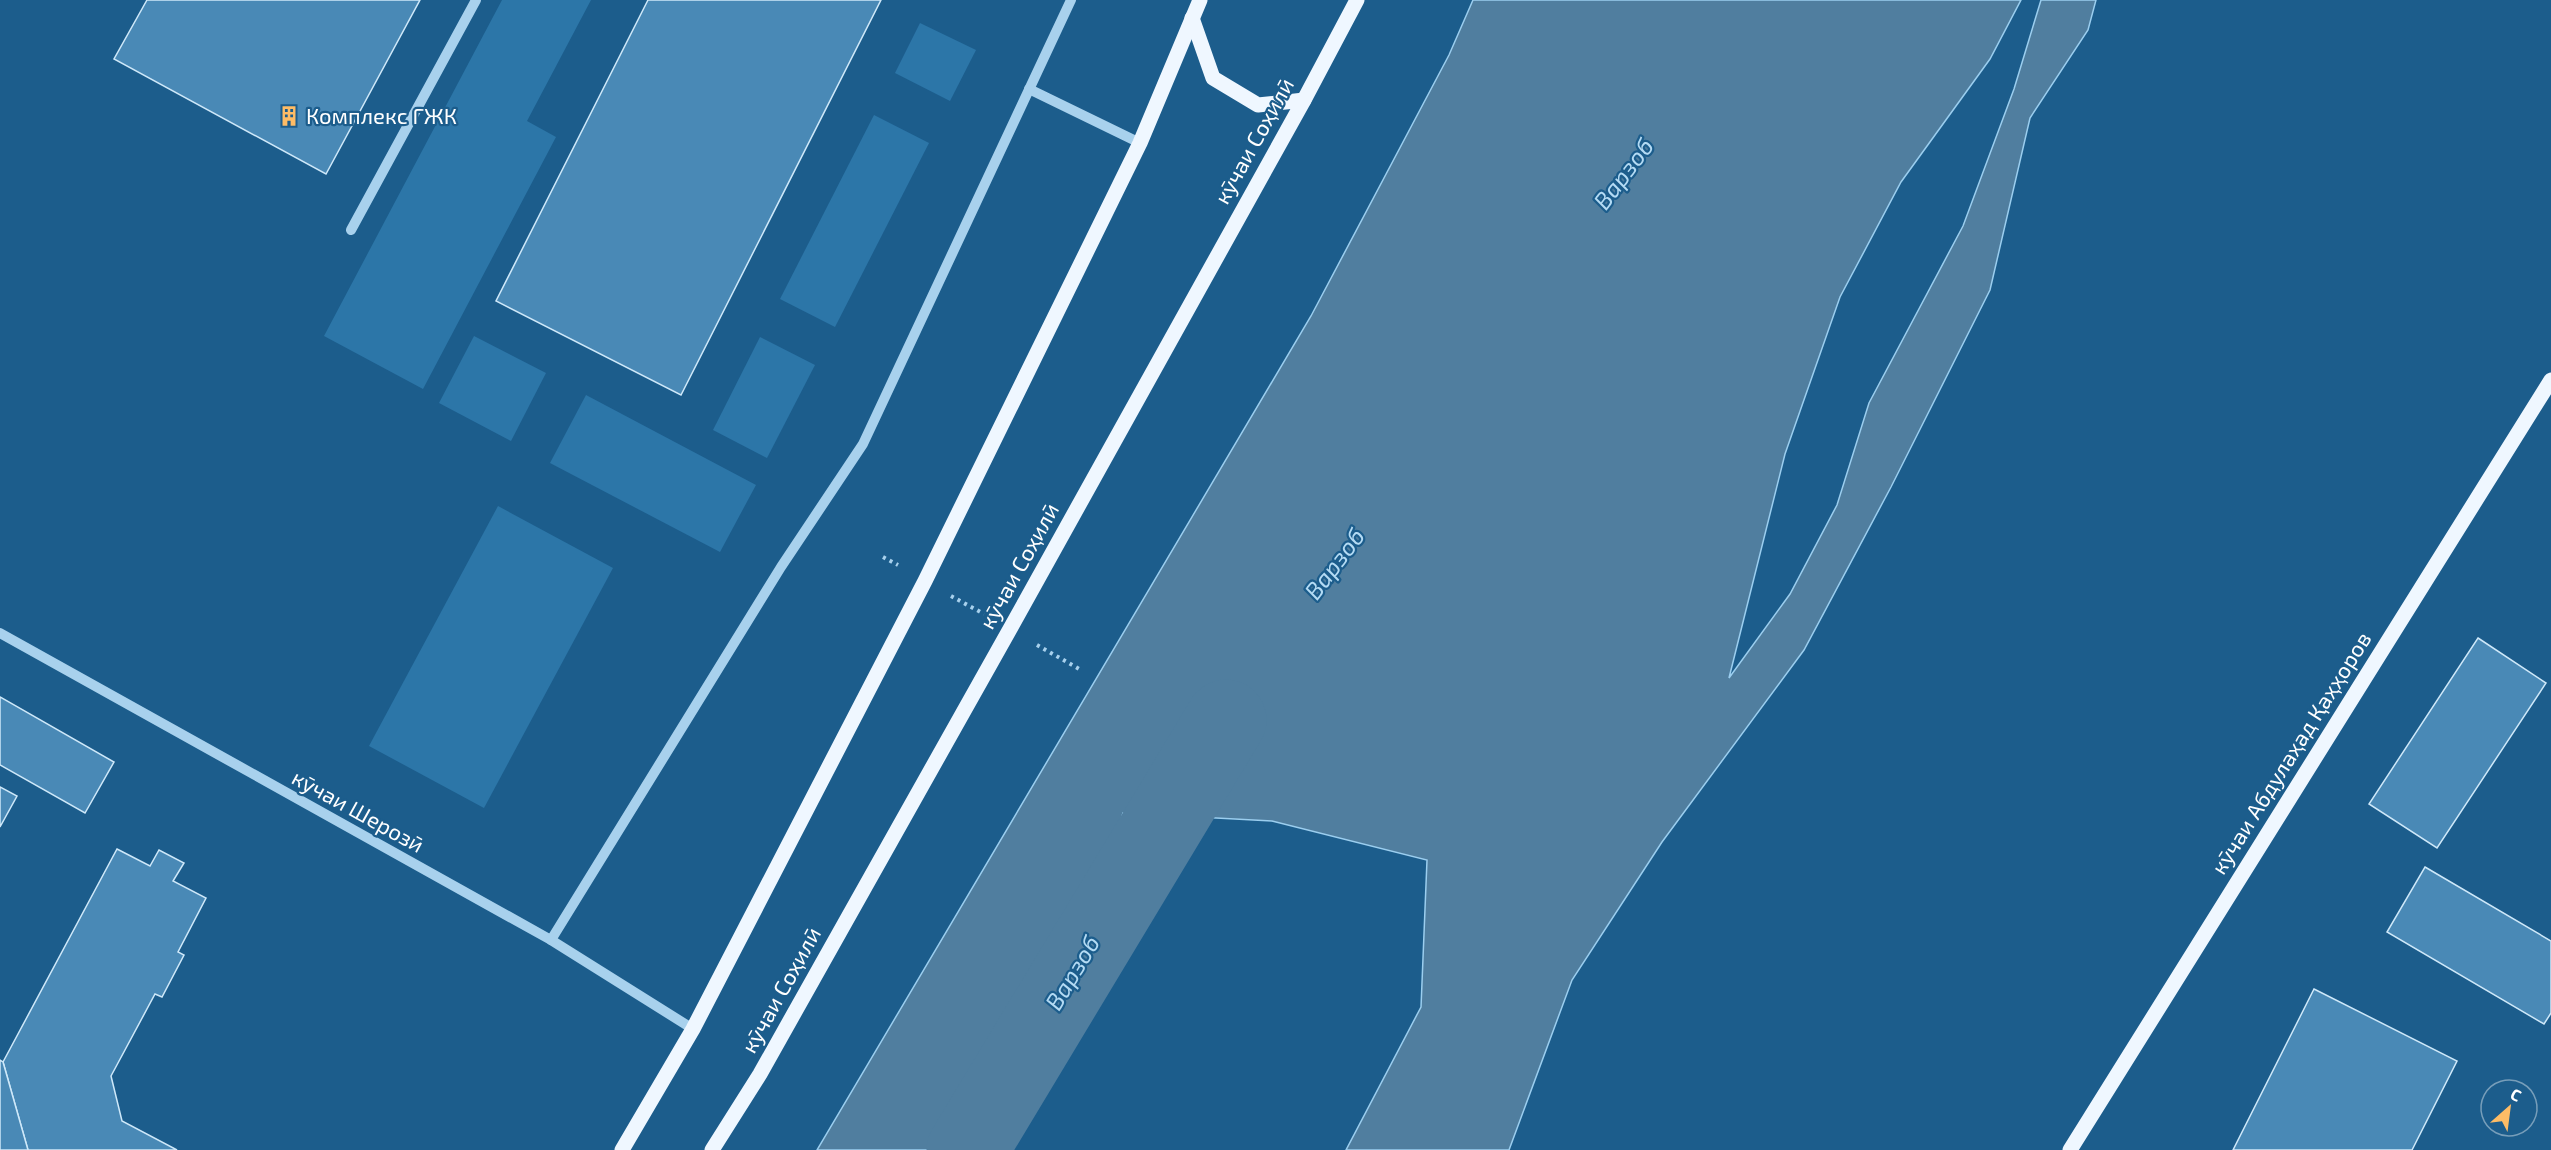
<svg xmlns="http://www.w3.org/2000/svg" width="2551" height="1150" viewBox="0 0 2551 1150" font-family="'Exo 2',sans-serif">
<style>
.green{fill:#2c76a8}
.water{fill:#507e9f;stroke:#9bceef;stroke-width:1.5}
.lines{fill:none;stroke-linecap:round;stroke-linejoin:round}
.river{stroke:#507e9f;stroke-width:81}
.building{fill:#4989b6;stroke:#cee8f9;stroke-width:1.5}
.path{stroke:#a8d1ed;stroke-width:4;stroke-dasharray:3 4.5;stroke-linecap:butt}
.minor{stroke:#a8d1ed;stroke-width:10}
.major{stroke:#eff7ff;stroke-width:15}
.labels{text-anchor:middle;stroke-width:4.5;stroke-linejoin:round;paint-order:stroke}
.poi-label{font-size:22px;fill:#fff;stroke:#1c5d8c;text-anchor:start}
.street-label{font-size:22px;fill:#fff;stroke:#1c5d8c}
.water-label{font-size:24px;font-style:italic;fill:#b4dbf4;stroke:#1c5d8c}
</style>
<rect width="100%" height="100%" fill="#1c5d8c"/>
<g class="green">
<polygon points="502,0 591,0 527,121 556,137 423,389 324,336"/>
<polygon points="920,23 976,50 950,101 895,73"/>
<polygon points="874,115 929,143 835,327 780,299"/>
<polygon points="474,336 546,373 511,441 439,403"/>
<polygon points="760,337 815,365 767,458 713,430"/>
<polygon points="586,395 756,485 720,552 550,463"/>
<polygon points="498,506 613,568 484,808 369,746"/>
</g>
<polygon class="water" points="1473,0 2021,0 1990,59 1901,182 1840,297 1785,454 1729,678 1790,594 1837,505 1869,403 1963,226 2014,89 2041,0 2096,0 2088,30 2030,118 1990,290 1891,487 1804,650 1662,842 1572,980 1509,1150 1346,1150 1421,1007 1427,860 1272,821 1123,813 1090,916 992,1150 817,1150 1311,316 1449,55"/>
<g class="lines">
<polyline class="river" points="967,1150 1226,720"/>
</g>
<g class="building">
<polygon points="147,0 420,0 326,174 114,59"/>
<polygon points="648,0 881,0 681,395 496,301"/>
<polygon points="2478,638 2546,683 2437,848 2369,804"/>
<polygon points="0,697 114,762 85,813 0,765"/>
<polygon points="0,787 17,796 0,827"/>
<polygon points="117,849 150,866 159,850 184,863 173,881 206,898 178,952 184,955 162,997 155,994 111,1076 122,1121 177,1150 28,1150 3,1062"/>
<polygon points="2425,867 2551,941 2551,1013 2544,1024 2387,932"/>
<polygon points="2314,989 2457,1061 2412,1150 2233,1150"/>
<polygon points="0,1060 3,1062 28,1150 0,1150"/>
</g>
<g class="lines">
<g class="path">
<polyline points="883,557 898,565"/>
<polyline points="951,596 984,614"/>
<polyline points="1037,645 1081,670"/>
</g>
<g class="minor">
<polyline points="1029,89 1140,143"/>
<polyline points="351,230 476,0"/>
<polyline points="0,633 551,940 693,1029"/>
<polyline points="551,940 781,567 863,444 1071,0"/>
</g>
<g class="major">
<polyline points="1192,18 1213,78 1258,105 1304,100"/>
<polyline points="622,1150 693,1029 925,581 1140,143 1200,0"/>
<polyline points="712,1150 760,1074 1010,629 1304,100 1357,0"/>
<polyline points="2070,1150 2551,380"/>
</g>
</g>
<defs>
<g id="building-bare" transform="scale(1.62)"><path d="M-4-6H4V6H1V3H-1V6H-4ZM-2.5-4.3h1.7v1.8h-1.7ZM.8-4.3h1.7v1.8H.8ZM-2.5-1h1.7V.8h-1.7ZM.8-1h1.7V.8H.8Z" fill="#fdbc66" stroke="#1c5d8c" stroke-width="2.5" paint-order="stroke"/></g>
</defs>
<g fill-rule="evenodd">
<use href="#building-bare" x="289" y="116"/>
</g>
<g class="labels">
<g class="poi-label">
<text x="306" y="124">Комплекс ГЖК</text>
</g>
<g class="street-label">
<text transform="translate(1254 141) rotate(-61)" y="8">кӯчаи Соҳилӣ</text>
<text transform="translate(1019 566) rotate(-61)" y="8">кӯчаи Соҳилӣ</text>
<text transform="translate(2291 753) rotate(-58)" y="8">кӯчаи Абдулаҳад Қаҳҳоров</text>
<text transform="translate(358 811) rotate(29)" y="8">кӯчаи Шерозӣ</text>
<text transform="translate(781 990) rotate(-61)" y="8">кӯчаи Соҳилӣ</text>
</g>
<g class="water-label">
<text transform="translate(1624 174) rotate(-53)" y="8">Варзоб</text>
<text transform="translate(1335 564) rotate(-53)" y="8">Варзоб</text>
<text transform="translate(1073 973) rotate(-59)" y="8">Варзоб</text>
</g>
</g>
<g transform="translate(2509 1108) rotate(28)"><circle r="28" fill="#1c5d8c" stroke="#779eba" stroke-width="1.5"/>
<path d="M0-4.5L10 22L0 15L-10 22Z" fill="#fdbc66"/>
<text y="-9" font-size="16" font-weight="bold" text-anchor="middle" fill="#ffffff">С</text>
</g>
</svg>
